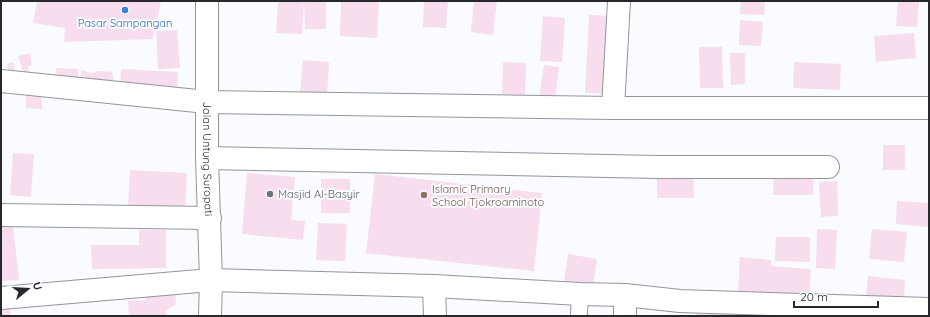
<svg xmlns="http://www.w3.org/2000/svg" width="930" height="317" viewBox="0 0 930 317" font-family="Quicksand,sans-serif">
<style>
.building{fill:#f7dded}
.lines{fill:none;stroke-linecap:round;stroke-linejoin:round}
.lane-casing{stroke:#91969d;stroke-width:18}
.street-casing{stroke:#91969d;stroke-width:24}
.lane{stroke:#fff;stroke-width:16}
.street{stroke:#fff;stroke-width:22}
.shop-dot{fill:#3f7fe0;stroke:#f9fbfe;stroke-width:1.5}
.worship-dot{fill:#6b7280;stroke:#f9fbfe;stroke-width:1.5}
.education-dot{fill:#8d6e63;stroke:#f9fbfe;stroke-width:1.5}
.labels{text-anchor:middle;stroke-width:4;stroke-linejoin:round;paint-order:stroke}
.shop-label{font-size:11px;fill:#366cbe;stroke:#f9fbfe}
.street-label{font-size:11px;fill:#26282b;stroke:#f9fbfe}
.education-label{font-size:11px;fill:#785e54;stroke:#f9fbfe;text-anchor:start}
.worship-label{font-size:11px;fill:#5b616d;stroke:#f9fbfe;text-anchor:start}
</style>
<rect width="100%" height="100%" fill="#f9fbfe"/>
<g class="building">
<polygon points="37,1 161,1 153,39 64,42 65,28 33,23"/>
<polygon points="278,1 304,1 302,34 276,33"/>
<polygon points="304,1 326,1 326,29 305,29"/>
<polygon points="341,1 379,1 377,38 340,36"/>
<polygon points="424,1 448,1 446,28 423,27"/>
<polygon points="474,1 497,1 493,35 471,32"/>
<polygon points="741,1 765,1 764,15 740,14"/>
<polygon points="898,1 919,1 917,27 896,26"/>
<polygon points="589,15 609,16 606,94 585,93"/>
<polygon points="543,16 565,18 562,62 540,61"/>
<polygon points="740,20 763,22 761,46 739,45"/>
<polygon points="177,30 180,68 158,69 156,31"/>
<polygon points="914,33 916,58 876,62 874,36"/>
<polygon points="699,47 722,47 723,88 700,88"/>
<polygon points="30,53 32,65 28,67 30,77 25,78 18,56"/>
<polygon points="730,53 745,53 745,84 731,85"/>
<polygon points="303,60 329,62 327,95 300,93"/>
<polygon points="13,62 16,75 10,79 7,64"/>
<polygon points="503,62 526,63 525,95 502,94"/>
<polygon points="794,62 841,64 840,90 793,88"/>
<polygon points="544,65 559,67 555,100 539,97"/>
<polygon points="56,68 78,69 78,86 58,84"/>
<polygon points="121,69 178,72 177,90 120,91"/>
<polygon points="81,70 91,73 99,71 112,72 115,91 81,87"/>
<polygon points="26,96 41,97 42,109 26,108"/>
<rect x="883" y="145" width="22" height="25"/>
<polygon points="13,153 34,154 31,197 10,195"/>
<polygon points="130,170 187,173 185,210 128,206"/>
<polygon points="247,173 295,177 291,220 305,221 303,240 242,234"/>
<polygon points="375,174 542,193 534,271 366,253"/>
<polygon points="774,176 813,177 813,195 773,195"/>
<rect x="321" y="179" width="29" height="34"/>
<polygon points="657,179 693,179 694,198 657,198"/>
<polygon points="837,181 838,216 821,217 819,182"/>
<polygon points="897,201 929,203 929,227 896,224"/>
<polygon points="318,223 347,224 345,261 316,260"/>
<polygon points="13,225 19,280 1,281 1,226"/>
<polygon points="817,229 837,230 835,269 816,268"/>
<polygon points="872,229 907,232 904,262 869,259"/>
<polygon points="139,230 166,230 166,268 92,269 91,245 139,245"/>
<polygon points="776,237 810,237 810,262 775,261"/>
<polygon points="568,254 597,259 593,285 564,281"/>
<polygon points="740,257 771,260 771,266 811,269 809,299 738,293"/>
<polygon points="868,276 905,280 904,299 866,296"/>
<polygon points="175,288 176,304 166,310 166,316 129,316 128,301 146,300 146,291"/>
<polygon points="9,306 11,316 1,316 1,308"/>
<polygon points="697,310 748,315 748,316 696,316"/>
</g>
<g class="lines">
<g class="lane-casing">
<polyline id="lane" points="579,316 580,294"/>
</g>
<g class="street-casing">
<g id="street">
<path id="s1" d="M207,1V158L211,280L210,316"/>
<polyline points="1,81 207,102 613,108 929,108"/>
<polyline points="613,108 619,1"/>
<polyline points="207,158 658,167 828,167"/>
<polyline points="1,215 210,218"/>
<polyline points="434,286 435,316"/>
<polyline points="1,298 211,280 434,286 580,294 625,295 680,301 929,309"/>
<polyline points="625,316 625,295"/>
</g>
</g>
<use href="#lane" class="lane"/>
<use href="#street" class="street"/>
</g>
<circle class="shop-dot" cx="125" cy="10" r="4"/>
<circle class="worship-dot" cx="270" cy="194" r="4"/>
<circle class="education-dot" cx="424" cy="195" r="4"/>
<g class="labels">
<g class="shop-label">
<text x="125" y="27">Pasar Sampangan</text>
</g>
<g class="street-label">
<text dy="4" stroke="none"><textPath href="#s1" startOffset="158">Jalan Untung Suropati</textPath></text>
</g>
<g class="education-label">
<text x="432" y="193">Islamic Primary<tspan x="432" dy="13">School Tjokroaminoto</tspan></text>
</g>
<g class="worship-label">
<text x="278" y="198">Masjid Al-Basyir</text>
</g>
</g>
<rect width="930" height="317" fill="none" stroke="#26282b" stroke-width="4"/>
<g transform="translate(28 289) rotate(72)" stroke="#f9fbfe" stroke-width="3" paint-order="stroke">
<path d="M0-3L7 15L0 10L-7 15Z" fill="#26282b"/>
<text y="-6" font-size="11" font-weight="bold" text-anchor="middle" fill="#26282b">U</text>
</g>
<path d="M794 301v6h84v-6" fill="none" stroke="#26282b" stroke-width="2"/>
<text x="800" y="301" font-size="12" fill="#26282b" stroke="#f9fbfe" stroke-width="3" paint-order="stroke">20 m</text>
</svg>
